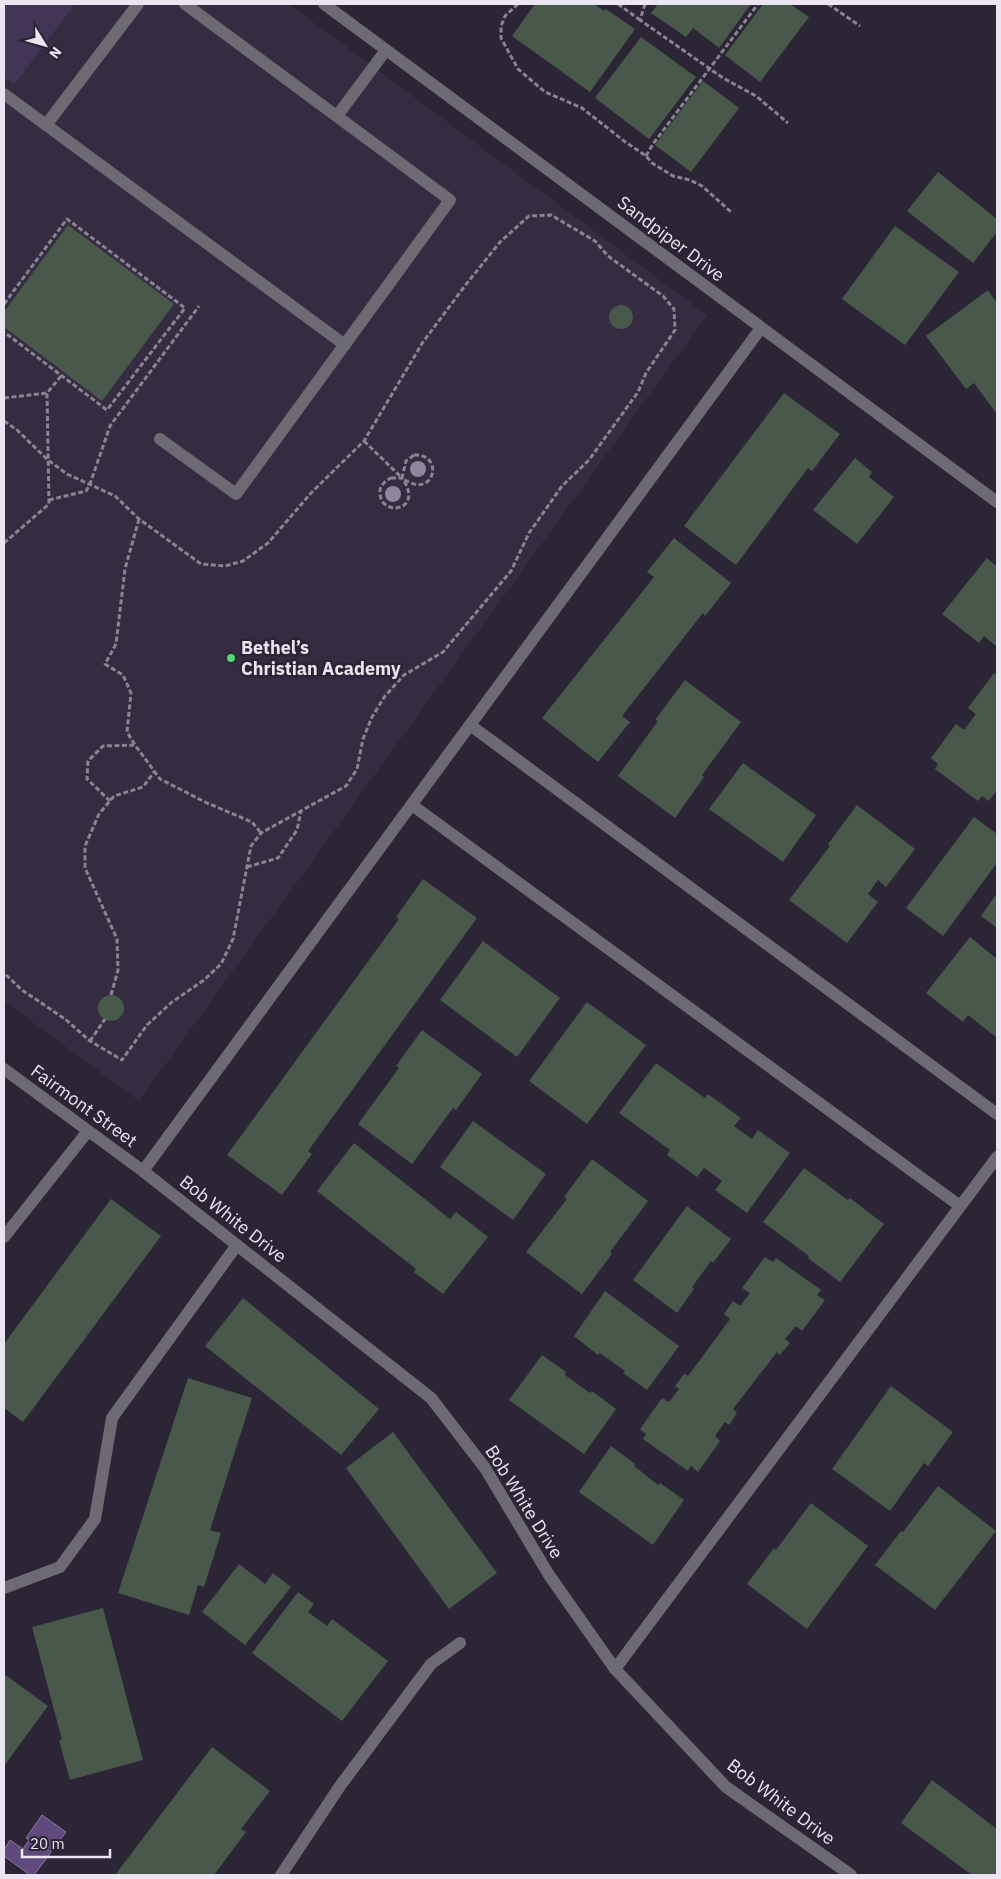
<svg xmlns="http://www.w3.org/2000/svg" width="1001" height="1879" viewBox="0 0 1001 1879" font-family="'IBM Plex Sans',sans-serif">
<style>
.built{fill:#352c42}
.green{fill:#433556}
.water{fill:#60497c;stroke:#89789f}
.building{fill:#48584a}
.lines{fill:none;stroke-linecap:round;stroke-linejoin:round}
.path{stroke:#898491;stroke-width:3;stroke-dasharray:5 2.5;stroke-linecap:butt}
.minor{stroke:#6e6a73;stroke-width:12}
.tree{fill:#8f859e}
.poi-dot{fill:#54d672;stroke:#2b2535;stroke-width:2}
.labels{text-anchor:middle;stroke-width:5;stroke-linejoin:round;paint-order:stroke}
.street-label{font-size:18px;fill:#eae5f0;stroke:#2b2535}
.poi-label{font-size:18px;font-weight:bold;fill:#eae5f0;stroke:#2b2535;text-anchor:start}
</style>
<rect width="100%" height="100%" fill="#2b2535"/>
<polygon class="built" points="4,4 289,4 707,315 139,1101 4,1001"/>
<polygon class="green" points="4,4 75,4 14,85 4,77"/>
<polygon class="water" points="42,1815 66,1832 34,1875 30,1875 4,1856 4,1850 10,1840 23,1849 29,1840 26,1838"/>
<g class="building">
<polygon points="535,4 594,4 604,11 606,9 635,29 590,92 512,36"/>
<polygon points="658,4 751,4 719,48 693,28 686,37 651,13"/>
<polygon points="763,4 790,4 809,17 760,82 725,55"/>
<polygon points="641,37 696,77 649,139 595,98"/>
<polygon points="703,81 739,108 691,172 655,145"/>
<polygon points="938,172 997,219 997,232 973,263 907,211"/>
<polygon points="68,225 174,304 102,401 4,327 4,312"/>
<polygon points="895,226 959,272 905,345 842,299"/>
<polygon points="988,290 997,303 997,414 974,383 966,389 926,336"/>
<circle cx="621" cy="317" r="12"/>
<polygon points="784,393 840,434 812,471 808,468 736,565 684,526"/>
<polygon points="855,458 872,472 869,477 894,497 857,544 813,510"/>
<polygon points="674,538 731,583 705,616 703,613 622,716 630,722 598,762 542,718 654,577 647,572"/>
<polygon points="987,558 997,567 997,647 984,636 979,643 942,614"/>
<polygon points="994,673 997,676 997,790 989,801 982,796 978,801 935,769 938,764 931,758 956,724 964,730 976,714 968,708"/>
<polygon points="685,680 741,722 702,775 704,777 675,818 618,776 658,721 655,720"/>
<polygon points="743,763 816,815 783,862 709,809"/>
<polygon points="857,805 915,849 886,887 878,880 868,894 878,902 847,943 789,900 830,846 828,844"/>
<polygon points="974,817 997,834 997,863 943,936 906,908"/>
<polygon points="423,879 477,918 308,1151 312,1154 282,1195 227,1155 399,919 396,917"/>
<polygon points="997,893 997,928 981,916"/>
<polygon points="970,937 997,959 997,1038 968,1015 963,1022 926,993"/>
<polygon points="483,941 560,998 517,1057 440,1000"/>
<circle cx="111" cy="1008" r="13"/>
<polygon points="587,1002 646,1045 587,1124 529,1081"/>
<polygon points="422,1030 482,1074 456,1110 453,1108 412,1164 358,1124 399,1068 396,1066"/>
<polygon points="656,1063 705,1098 708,1094 741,1118 734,1126 752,1139 758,1130 790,1153 747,1213 715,1190 722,1181 704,1168 697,1177 667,1155 670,1150 619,1113"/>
<polygon points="473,1121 546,1174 513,1220 440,1167"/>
<polygon points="354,1143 450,1219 456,1212 488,1237 443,1294 414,1272 416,1269 317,1191"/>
<polygon points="592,1159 648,1201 610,1252 612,1254 582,1294 526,1252 567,1199 564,1197"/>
<polygon points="804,1168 848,1200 850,1198 884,1224 840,1282 808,1258 809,1256 763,1222"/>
<polygon points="111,1199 161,1236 23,1422 4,1408 4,1344"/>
<polygon points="687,1206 731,1239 713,1263 711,1261 692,1287 694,1289 677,1313 633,1280"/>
<polygon points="765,1257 773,1262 776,1258 821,1290 817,1295 825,1300 802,1331 796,1326 785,1339 790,1343 780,1355 777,1352 733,1409 737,1413 729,1425 725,1422 715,1436 720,1441 698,1472 691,1466 688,1471 643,1439 646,1434 640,1429 662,1398 669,1402 679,1389 675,1386 684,1374 688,1376 730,1319 724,1314 733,1301 740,1306 750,1293 742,1288"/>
<polygon points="605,1291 679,1346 647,1390 623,1373 625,1371 600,1353 598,1355 574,1336"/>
<polygon points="243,1298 379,1409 341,1455 205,1346"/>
<polygon points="542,1355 566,1372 565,1375 590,1393 592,1391 616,1409 584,1454 509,1400"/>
<polygon points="188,1378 252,1398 210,1530 221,1533 204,1587 198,1585 189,1615 118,1593"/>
<polygon points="891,1386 953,1432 928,1466 924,1463 890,1511 832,1469"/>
<polygon points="393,1432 497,1573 449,1609 346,1468"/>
<polygon points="611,1446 635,1464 634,1466 658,1485 660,1483 684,1500 653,1545 579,1492"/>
<polygon points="938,1486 996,1531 935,1610 875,1565 901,1531 903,1532"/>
<polygon points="811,1503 868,1546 807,1629 747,1584 774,1548 776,1550"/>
<polygon points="239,1564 265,1584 273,1573 291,1587 245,1645 202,1612"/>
<polygon points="298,1592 314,1604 308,1612 327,1626 332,1619 388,1661 342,1721 252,1653"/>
<polygon points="103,1608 143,1760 70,1780 59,1740 62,1740 32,1627"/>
<polygon points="4,1674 48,1706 4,1766"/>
<polygon points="212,1747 270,1791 241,1829 246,1832 214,1875 115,1875"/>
<polygon points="932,1780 997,1829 997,1875 972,1875 901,1823"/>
</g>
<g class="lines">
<g class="path">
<polyline points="518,4 505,16 501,26 501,38 518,69 545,92 582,108 624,141 646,156 652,163 673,176 690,180 702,186 731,212"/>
<polyline points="618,4 640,20"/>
<polyline points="645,4 640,20 723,78 756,96 788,123"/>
<polyline points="828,4 860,26"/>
<polyline points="646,156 653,144 758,4"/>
<polyline points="4,304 67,219 185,308 107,410 4,332"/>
<polyline points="4,398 47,393"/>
<polyline points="4,421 17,430 48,460 67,474 115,496 139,519 201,564 225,566 243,561 268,543 311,493 364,441 423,342 464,287 500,242 529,216 551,215 595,241 608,256 663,296 674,309 675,330 646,373 638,392 589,460 562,486 529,533 511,571 443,652 404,675 385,696 372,717 363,739 357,769 346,786 261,833 251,846 233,939 221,964 204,980 172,1002 147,1025 122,1060 90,1041 65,1019 22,990 4,973"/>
<polyline points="364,441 402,478"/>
<path d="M414,455C445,453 435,502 402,478L406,461Z"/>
<path d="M391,478H402C425,510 382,518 380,494C379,486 384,482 391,478Z"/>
<polyline points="49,500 86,491 90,484 110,426 199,306"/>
<polyline points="139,519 125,569 116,644 105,664 123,675 131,693 127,732 135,745 160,779 207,803 252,822 261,833"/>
<polyline points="4,543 49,504 47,393 61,376"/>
<polyline points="110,801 87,779 88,761 103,746 134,745"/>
<polyline points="247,867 278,858 297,830 301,811"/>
<polyline points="111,995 118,970 117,939 85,868 85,846 99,814 114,796 143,787 155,771"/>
<polyline points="90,1041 105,1019"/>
</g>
<g class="minor">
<polyline points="324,4 997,502"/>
<polyline points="4,94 345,345"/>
<polyline points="337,116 386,50"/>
<polyline points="46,125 138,4"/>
<polyline points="160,439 236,494 450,200 185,4"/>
<polyline points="470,725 997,1114"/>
<polyline points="412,805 960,1206"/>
<polyline points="4,1069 143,1171 431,1398 485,1468 549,1575 615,1669 726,1787 851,1875"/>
<polyline points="143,1171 761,328"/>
<polyline points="4,1237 88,1131"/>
<polyline points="4,1588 60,1567 95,1519 112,1418 237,1245"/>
<polyline points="615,1669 997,1157"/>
<polyline points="281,1875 340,1786 431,1664 460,1643"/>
</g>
</g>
<g class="tree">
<circle cx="418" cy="469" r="8"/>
<circle cx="393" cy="494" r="8"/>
</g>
<circle class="poi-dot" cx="231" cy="658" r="5"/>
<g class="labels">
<g class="street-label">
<text transform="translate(671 239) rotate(37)" y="6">Sandpiper Drive</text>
<text transform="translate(84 1106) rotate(36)" y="6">Fairmont Street</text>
<text transform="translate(233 1219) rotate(38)" y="6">Bob White Drive</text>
<text transform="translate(524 1502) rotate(58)" y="6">Bob White Drive</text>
<text transform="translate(781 1802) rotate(37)" y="6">Bob White Drive</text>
</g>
<g class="poi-label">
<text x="241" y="654">Bethel’s<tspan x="241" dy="21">Christian Academy</tspan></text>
</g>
</g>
<rect width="1001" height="1879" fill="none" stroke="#eae5f0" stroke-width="10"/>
<g transform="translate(45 45) rotate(127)" stroke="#2b2535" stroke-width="4" paint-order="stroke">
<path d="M0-4L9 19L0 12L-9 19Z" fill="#eae5f0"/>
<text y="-8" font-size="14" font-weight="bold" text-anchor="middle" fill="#eae5f0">N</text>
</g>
<path d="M22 1849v8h88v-8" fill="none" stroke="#eae5f0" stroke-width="2.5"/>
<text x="30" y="1849" font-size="15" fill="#eae5f0" stroke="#2b2535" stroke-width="4" paint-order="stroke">20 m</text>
</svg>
